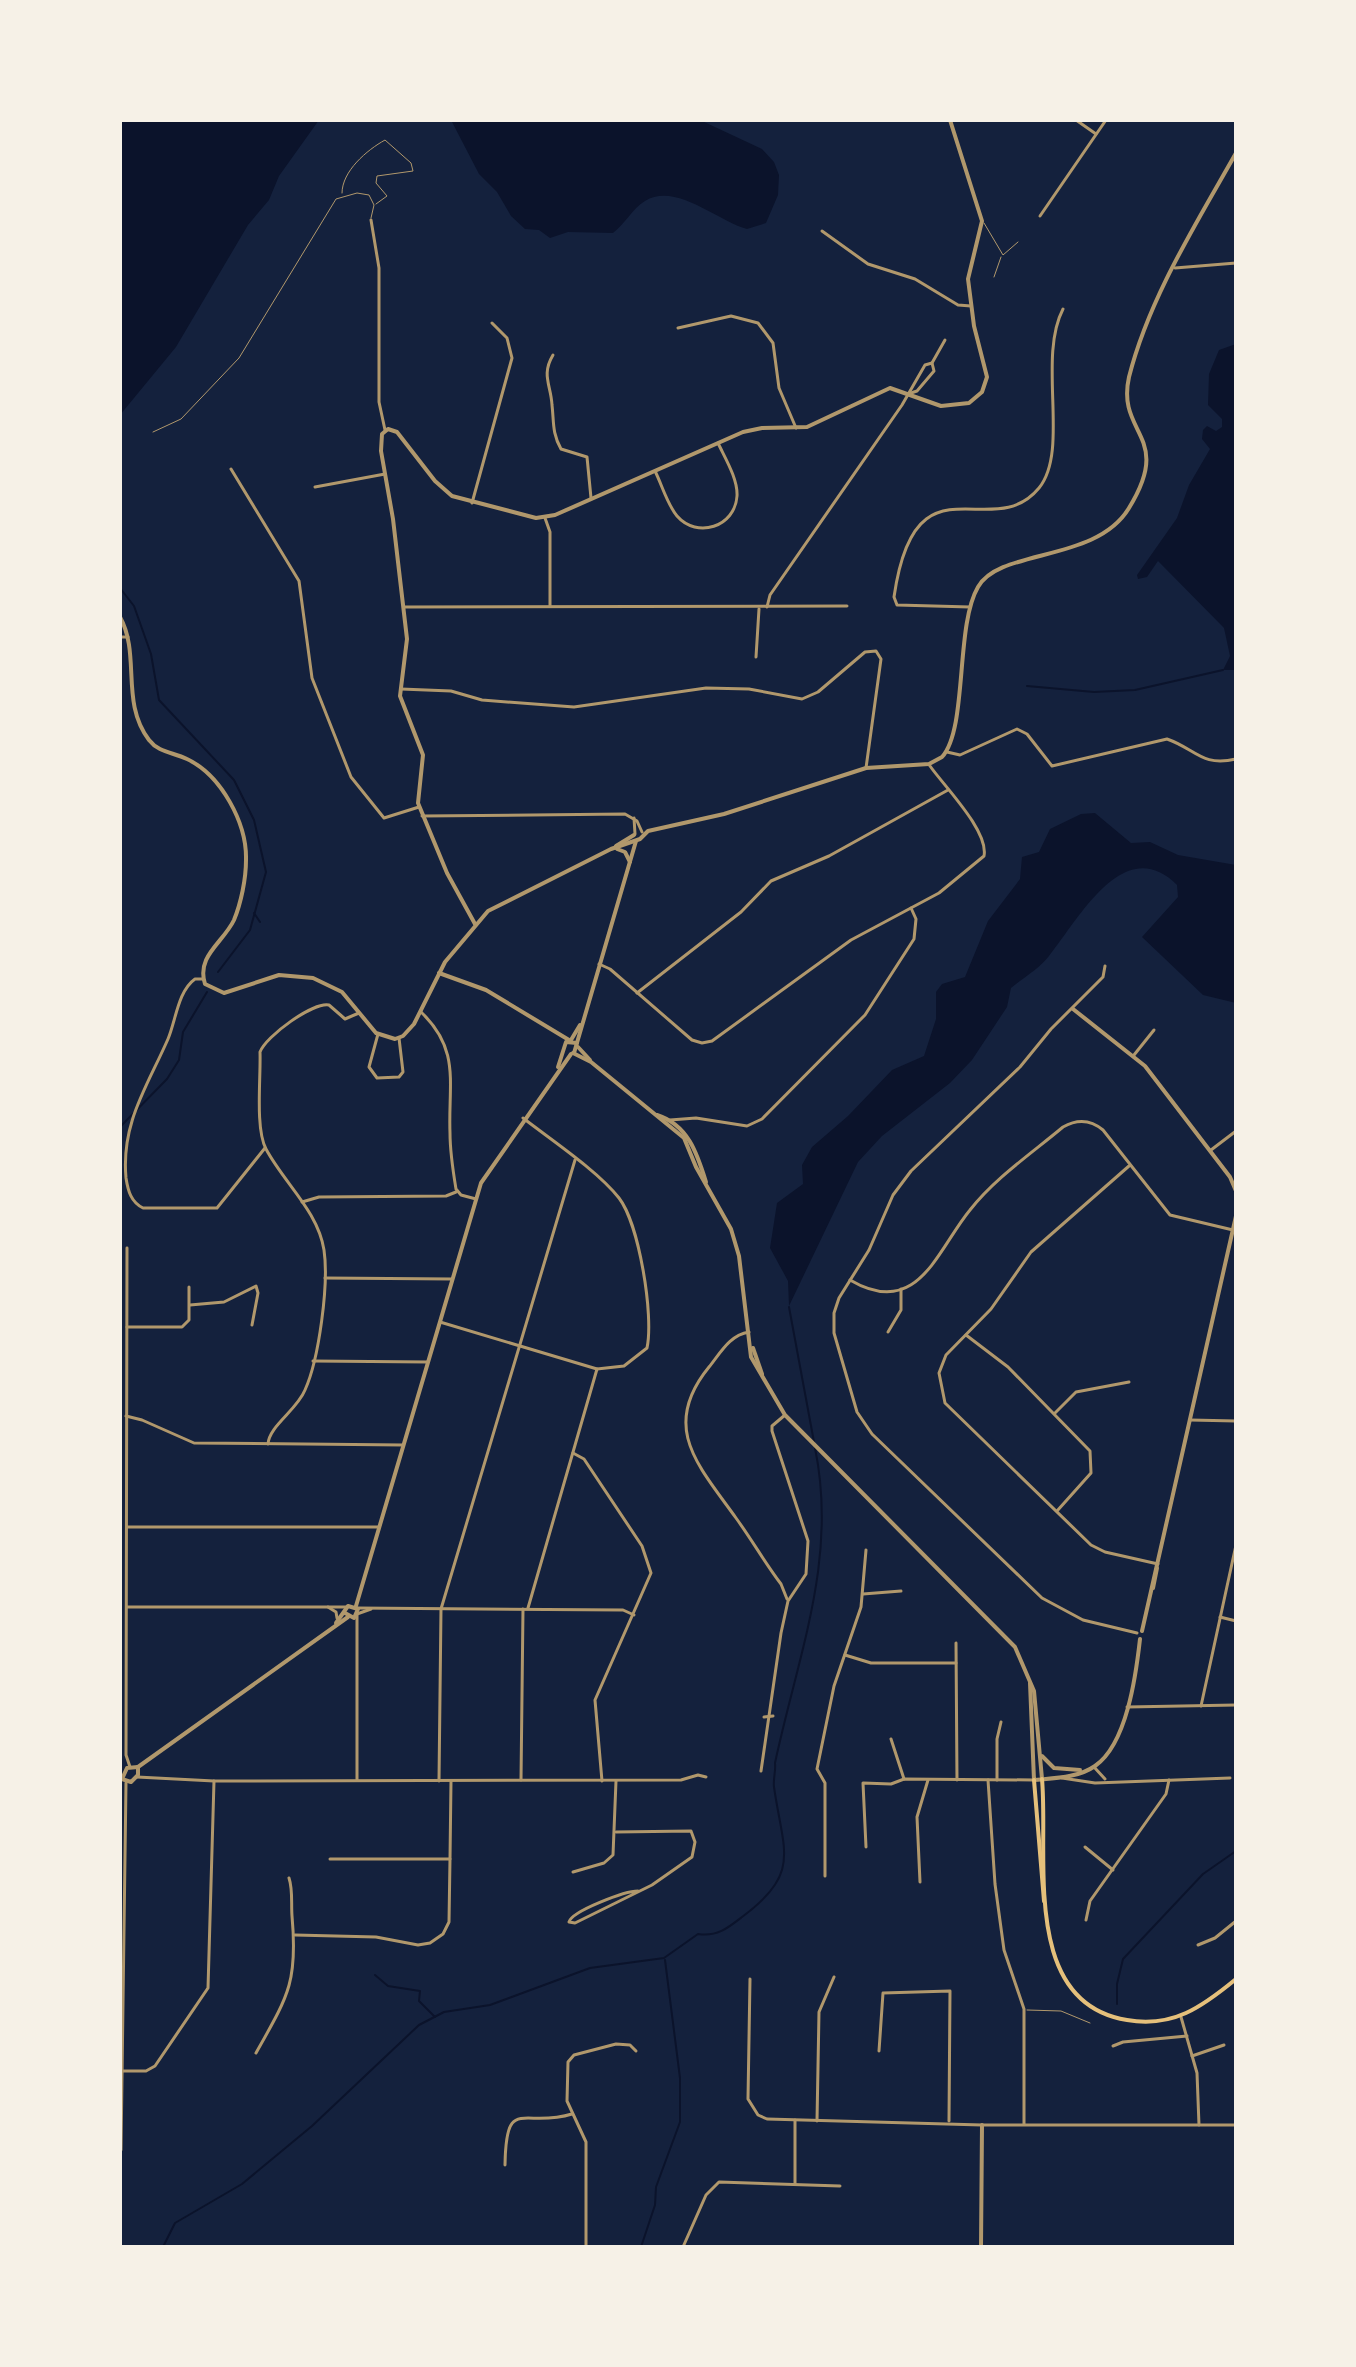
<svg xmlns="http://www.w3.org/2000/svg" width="1356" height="2367" viewBox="0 0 1356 2367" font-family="'Varela Round',sans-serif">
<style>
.water{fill:#0b132b}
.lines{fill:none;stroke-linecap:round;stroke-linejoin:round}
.stream{stroke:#0b132b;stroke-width:2}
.service{stroke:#b1986c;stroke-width:1}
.minor{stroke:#b1986c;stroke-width:3}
.tertiary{stroke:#b1986c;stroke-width:4}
.secondary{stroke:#e5c07b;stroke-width:4}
</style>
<rect width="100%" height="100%" fill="#14213d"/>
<g class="water">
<polygon points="120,120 319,120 279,176 269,200 248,225 176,347 120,415"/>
<path d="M451,120H700L762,149L774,162L779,175L778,195L766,223L747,229C717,221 676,182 645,201C632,209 625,224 613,233L568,232L550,238L539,230L525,229L511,216L497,192L479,174Z"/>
<polygon points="1236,344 1236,670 1223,670 1230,656 1224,628 1158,561 1147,577 1138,579 1137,575 1177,518 1189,485 1210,449 1202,439 1203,430 1207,426 1216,431 1222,427 1222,419 1208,405 1209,374 1219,350"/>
<path d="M1095,813L1131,843L1150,842L1178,855L1236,865V1003L1203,995L1142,937L1178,897L1177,885C1124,832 1079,919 1049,956C1040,968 1023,978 1011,988L1007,1007L972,1060L950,1083L882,1136L858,1162L789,1306L788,1281L770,1248L777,1203L803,1184L802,1165L812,1147L848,1116L892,1070L924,1056L936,1019V992L942,984L965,977L988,921L1020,879L1022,857L1039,852L1050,829L1081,814Z"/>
</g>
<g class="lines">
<g class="stream">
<polyline points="120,588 134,606 151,654 159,700 234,780 254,820 266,872 250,930 218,972"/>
<polyline points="1027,686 1094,692 1135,690 1223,670"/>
<polyline points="254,913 260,922"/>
<polyline points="120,1127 167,1079 179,1060 183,1032 207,992"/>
<polyline points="789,1307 814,1442"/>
<polyline points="375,1975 388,1986 420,1991 419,2001 435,2017"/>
<polyline points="1117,2004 1117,1984 1123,1959 1203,1874 1236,1851"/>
<path d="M163,2247L175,2223L242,2184L312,2126L419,2025L444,2012L490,2005L590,1968L664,1958L698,1934C717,1937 728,1928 742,1917C802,1873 783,1851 774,1787C773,1779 776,1771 775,1763C798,1655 838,1559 815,1448"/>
<polyline points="641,2247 655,2205 656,2187 680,2122 680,2078 665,1960"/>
</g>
<g class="service">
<path d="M342,193C342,171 367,150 385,140L411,163L413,171L377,176L376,183L387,196L376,204"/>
<polyline points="984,223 1003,255 1018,242"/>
<polyline points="994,277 1001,257"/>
<polyline points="153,432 181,419 239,358 336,199 357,193 369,195 374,205 371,218"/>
<polyline points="1027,2010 1061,2011 1090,2023"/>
</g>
<g class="minor">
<polyline points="1076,120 1096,134"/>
<polyline points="1040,216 1106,120"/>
<polyline points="371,220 379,268 379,402 385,430"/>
<polyline points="822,231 868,264 915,279 958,305 971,306"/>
<polyline points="1175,268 1236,263"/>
<polyline points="678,328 731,316 758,323 773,343 779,388 796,428"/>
<path d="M553,355C541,375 551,385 552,405C554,422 552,433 561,449L587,457L591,498"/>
<polyline points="908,394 917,391 934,371 932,363 945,340"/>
<polyline points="231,469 299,581 312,678 351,777 384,818 419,807"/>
<path d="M655,471C662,485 667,504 677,516C697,539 735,527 737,496C738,479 725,458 718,443"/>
<polyline points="315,487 385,474"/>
<polyline points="472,503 512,358 507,338 492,323"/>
<polyline points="545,518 550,532 550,606"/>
<polyline points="404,607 847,606"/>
<polyline points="767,607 770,595 902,405 925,365 932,363"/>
<path d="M970,607L897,605L894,597C915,450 991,546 1039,488C1070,450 1037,359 1063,309"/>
<polyline points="120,637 128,637"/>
<polyline points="756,657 759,609"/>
<polyline points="401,689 451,691 482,700 574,707 706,688 749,689 802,699 818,692 865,652 876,651 881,659 866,768"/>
<path d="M947,752L960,755L1017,729L1027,734L1052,766L1167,739C1196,749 1201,767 1236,759"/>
<polyline points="422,816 625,814 637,821 642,832"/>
<polyline points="634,818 635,834"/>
<path d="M599,964L610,969L692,1040L702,1043L712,1041L851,940L939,893L984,856C989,831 944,786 930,766"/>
<polyline points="1105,966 1103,977 1051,1029 1020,1067 911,1171 893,1195 869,1250 839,1298 834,1313 834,1333 857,1412 872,1434 1042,1598 1083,1620 1137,1633"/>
<path d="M203,979H195C178,991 176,1020 168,1039C147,1087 121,1123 126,1178C128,1191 131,1202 143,1208H217L265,1148"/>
<polyline points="637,993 741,912 771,881 829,856 948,790"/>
<path d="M421,1012C461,1050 448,1084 450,1133C450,1152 453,1171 456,1189L461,1195L476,1199"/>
<polyline points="378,1034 369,1067 377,1078 399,1077 403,1072 399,1038"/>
<polyline points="1134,1055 1154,1030"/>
<polyline points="670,1120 696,1118 747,1126 762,1119 865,1015 914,939 916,919 911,908"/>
<polyline points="1211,1150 1236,1131"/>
<polyline points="1129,1166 1031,1252 991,1309 946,1355 939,1373 945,1403 1091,1545 1105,1552 1158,1564"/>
<polyline points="302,1202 319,1197 446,1196 456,1192"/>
<polyline points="127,1248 126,1755 130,1767"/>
<polyline points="325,1278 452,1279"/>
<path d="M850,1280C918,1320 937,1250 970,1210C995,1178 1032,1153 1063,1127C1077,1119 1090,1119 1103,1130L1170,1215L1233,1230"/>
<polyline points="190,1305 224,1302 256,1286 258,1293 252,1325"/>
<path d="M440,1322L597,1369L624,1366L647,1348C654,1315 639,1224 619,1198C598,1171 550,1139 523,1118"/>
<polyline points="127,1327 182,1327 189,1320 189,1287"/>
<path d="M749,1332C730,1335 721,1352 709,1367C660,1427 698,1465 736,1518C752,1540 765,1563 781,1584L787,1599"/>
<polyline points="888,1332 901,1310 901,1289"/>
<polyline points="966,1335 1008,1367 1090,1451 1091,1473 1057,1511"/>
<polyline points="313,1361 428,1362"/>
<polyline points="1055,1413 1076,1392 1129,1382"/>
<polyline points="126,1416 142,1420 194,1443 403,1445"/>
<polyline points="1190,1420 1236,1421"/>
<path d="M268,1444C269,1426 297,1410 305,1390C319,1359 329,1284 324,1250C318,1211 284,1183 266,1149C255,1128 261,1077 260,1052C266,1036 313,1002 329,1005L345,1019L359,1013"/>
<polyline points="573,1453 584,1459 642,1546 651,1573 595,1700 602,1781"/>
<polyline points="127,1527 378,1527"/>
<polyline points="863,1594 901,1591"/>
<polyline points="127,1607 346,1607"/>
<polyline points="328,1607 336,1612 337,1618"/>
<polyline points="357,1608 623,1610 634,1615"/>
<polyline points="528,1608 597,1369"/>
<polyline points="357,1614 371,1609"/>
<polyline points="1220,1617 1236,1621"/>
<polyline points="956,1643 957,1780"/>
<polyline points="845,1655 871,1663 956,1663"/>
<polyline points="1201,1706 1236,1545"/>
<polyline points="1127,1707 1236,1705"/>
<polyline points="764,1717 773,1716"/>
<polyline points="891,1739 904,1779"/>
<polyline points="1094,1767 1105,1779"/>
<polyline points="761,1771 781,1633 788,1601 806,1574 808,1541 772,1431 772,1426 785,1415"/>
<polyline points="137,1777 214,1781 681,1780 698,1775 706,1777"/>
<polyline points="1062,1778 1095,1783 1230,1778"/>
<polyline points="357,1780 357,1615"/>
<polyline points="521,1780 523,1609"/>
<polyline points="988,1780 995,1884 1004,1950 1024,2009 1024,2124"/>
<polyline points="997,1780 997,1739 1001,1722"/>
<polyline points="439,1781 441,1609 575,1160"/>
<path d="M616,1832L691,1831L695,1842L692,1857L652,1885L575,1923L569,1922C572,1911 625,1891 638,1891"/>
<polyline points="866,1847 863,1783 891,1784 904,1779 1034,1780"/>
<polyline points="1085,1847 1113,1870"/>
<polyline points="330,1859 450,1859 451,1781"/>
<polyline points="573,1872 604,1863 613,1855 616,1781"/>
<polyline points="825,1876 825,1783 817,1769 834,1686 861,1607 866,1550"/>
<polyline points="920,1882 917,1817 928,1780"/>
<polyline points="1086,1920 1090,1901 1166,1794 1169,1780"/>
<polyline points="295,1935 376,1937 418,1945 430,1943 443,1934 449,1922 450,1859"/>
<polyline points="1198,1945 1215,1938 1236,1921"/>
<polyline points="750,1979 748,2099 758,2115 767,2119 982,2125 1236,2125"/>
<polyline points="1181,2017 1197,2073 1199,2125"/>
<polyline points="1113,2046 1123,2042 1187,2036"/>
<polyline points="879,2051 883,1993 950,1991 949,2121"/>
<path d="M256,2053C288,1996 298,1982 292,1916C291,1903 293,1890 289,1878"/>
<polyline points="1192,2056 1224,2045"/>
<polyline points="120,2071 146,2071 155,2066 208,1988 214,1781"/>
<polyline points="817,2121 819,2012 834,1977"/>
<polyline points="121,2150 126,1783"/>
<path d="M505,2165C506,2094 523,2129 572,2114"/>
<polyline points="795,2184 795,2120"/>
<polyline points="586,2247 586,2142 567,2101 568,2062 574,2055 616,2044 630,2045 636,2051"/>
<polyline points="683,2247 706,2195 719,2182 840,2186"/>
</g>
<g class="tertiary">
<path d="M120,617C141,655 120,702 149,740C159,753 173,752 187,759C221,775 247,823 246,860C246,879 241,903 234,920C223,943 196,956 205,984L224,993L279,975L313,978L342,992L376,1033L395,1039L403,1036L414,1024L445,962L488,911L611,849L640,839L648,831L724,814L866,768L929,764L942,757C968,728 955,626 978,587C1000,548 1096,563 1129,508C1174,435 1116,435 1129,377C1149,298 1196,224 1236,153"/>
<polyline points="616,846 634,835"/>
<polyline points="617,849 625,852 630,862"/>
<polyline points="475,924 447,873 418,803 423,755 400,696 407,639 393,519 381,451 382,434 388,429 397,432 435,481 452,496 536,518 555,515 743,432 762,428 807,427 890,388 941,406 969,403 982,392 987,377 974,326 968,279 982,221 950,120"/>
<polyline points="439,973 486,990 569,1040"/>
<polyline points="1073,1009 1145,1066 1230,1177 1236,1191"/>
<polyline points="571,1040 580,1025"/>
<polyline points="578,1047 590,1060"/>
<polyline points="573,1053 591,1062 684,1138 696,1167 731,1229 739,1256 751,1357 785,1415 1015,1647 1034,1691 1042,1779"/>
<polyline points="574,1053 636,841"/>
<polyline points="558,1067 566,1042 577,1043"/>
<path d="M657,1115C688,1125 697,1153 706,1182"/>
<polyline points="753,1348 762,1374"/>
<polyline points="1153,1588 1157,1568"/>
<polyline points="356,1606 481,1183 571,1054"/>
<polyline points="336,1623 348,1606 358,1609 354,1618 345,1613"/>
<polyline points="1142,1631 1236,1216"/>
<path d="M1030,1683L1034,1780C1054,1778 1078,1778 1095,1766C1127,1744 1136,1675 1140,1639"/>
<polyline points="1042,1756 1054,1768 1080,1770"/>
<polyline points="138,1767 348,1617"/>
<polyline points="122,1779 131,1782 138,1775 138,1767"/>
<polyline points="122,1779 127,1768 138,1767"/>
<polyline points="981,2247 982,2125"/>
</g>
<g class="secondary">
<path d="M1042,1779C1049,1856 1020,2003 1127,2020C1173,2028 1202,2007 1236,1979"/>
<polyline points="1034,1780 1044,1901"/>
</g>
</g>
<rect width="1356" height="2367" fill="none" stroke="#f6f1e7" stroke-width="244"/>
</svg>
